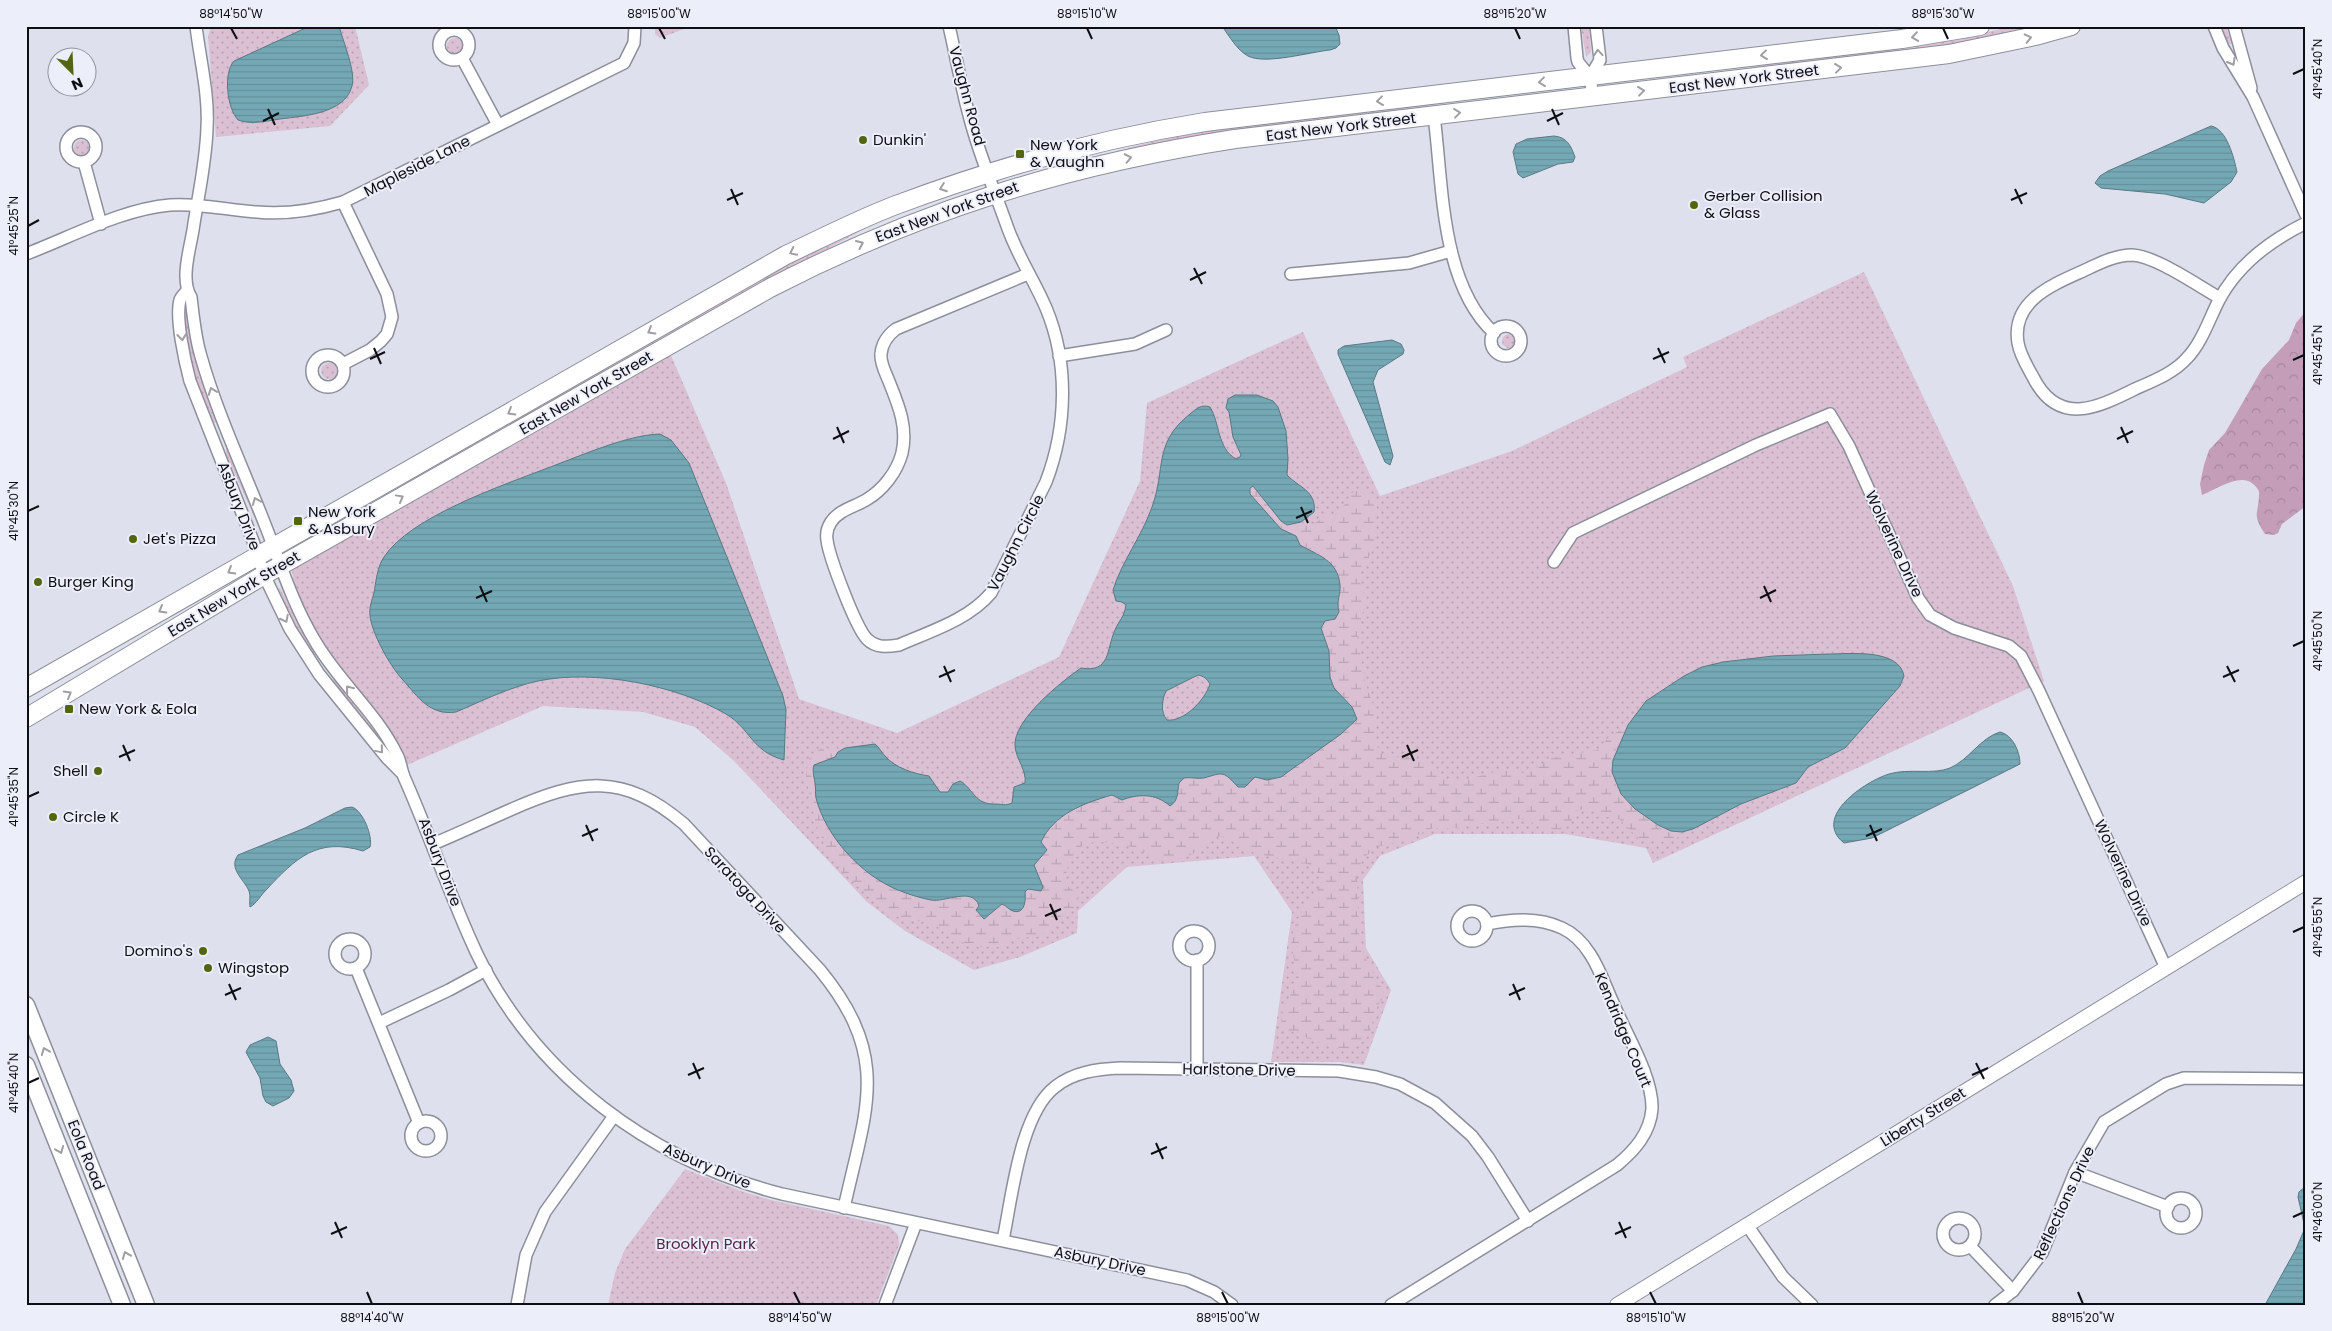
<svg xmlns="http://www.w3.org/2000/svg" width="2332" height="1331" viewBox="0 0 2332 1331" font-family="Poppins,sans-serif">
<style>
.green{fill:url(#green-dots)}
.forest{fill:url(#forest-crowns)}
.wetland{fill:url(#wetland-marsh)}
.water{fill:url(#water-rules);stroke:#567a84;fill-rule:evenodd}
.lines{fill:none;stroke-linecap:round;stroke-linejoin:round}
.minor-casing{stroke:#8c8f9a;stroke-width:14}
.tertiary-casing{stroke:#8c8f9a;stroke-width:16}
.secondary-casing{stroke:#8c8f9a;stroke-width:19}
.primary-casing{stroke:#8c8f9a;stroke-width:20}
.minor{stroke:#fff;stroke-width:11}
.tertiary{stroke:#fff;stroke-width:14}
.secondary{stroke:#fff;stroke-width:16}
.primary{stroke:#fff;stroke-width:18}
.oneway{stroke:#9f9fa1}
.ticks{fill:none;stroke:#0e0f13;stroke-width:2}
.poi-dot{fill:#526611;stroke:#eceefa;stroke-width:2}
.labels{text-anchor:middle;stroke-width:4;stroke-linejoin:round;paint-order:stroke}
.street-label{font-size:15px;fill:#0e0f13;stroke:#eceefa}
.poi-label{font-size:15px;fill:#0e0f13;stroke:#eceefa;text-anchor:start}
.park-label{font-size:15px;fill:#542549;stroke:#eceefa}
.neatline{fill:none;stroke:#0e0f13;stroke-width:2}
.ticks-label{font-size:12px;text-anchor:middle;fill:#0e0f13}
</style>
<defs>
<pattern id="green-dots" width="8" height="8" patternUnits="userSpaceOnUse" patternTransform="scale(1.25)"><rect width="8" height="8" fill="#dac0d2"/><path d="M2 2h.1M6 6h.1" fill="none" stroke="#baa4b3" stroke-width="1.8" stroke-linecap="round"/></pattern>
<pattern id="forest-crowns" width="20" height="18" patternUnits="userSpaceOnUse" patternTransform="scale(1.25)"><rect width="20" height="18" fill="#c49eb9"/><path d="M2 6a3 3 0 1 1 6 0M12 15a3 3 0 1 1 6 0" fill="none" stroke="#a7879e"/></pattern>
<pattern id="wetland-marsh" width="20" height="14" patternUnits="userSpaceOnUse" patternTransform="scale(1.25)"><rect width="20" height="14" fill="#dac0d2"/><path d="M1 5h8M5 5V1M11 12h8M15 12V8" fill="none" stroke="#baa4b3"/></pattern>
<pattern id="water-rules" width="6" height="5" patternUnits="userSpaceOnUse" patternTransform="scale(1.25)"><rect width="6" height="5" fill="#75a8b5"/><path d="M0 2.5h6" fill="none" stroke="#648f9b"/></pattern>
</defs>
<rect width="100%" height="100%" fill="#dee1ed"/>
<g class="green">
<polygon points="211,26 355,26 369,85 330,126 216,137 208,36"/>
<polygon points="655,26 692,26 660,38 655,34"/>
<polygon points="1581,26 1589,26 1591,52 1586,57"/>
<polygon points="2014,26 2031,26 1986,40 1934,49 1732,71 1813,56 1970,36"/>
<polygon points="2220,26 2226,26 2232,44 2228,44"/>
<circle cx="455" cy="46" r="8"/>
<polygon points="1459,98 1459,101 1368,116 1128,150 1128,148 1212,127"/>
<circle cx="82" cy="148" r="8"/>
<polygon points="864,227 864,229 762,285 387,496 438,461 805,254"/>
<polygon points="1864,272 2013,586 2044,681 1653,863 1646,848 1565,834 1435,834 1380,856 1363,880 1366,948 1391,990 1364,1065 1340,1062 1271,1062 1292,912 1254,856 1127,867 1078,911 1077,933 1020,957 974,970 905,931 867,902 734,761 695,727 643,712 543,706 407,765 368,702 324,646 296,596 292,570 670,353 726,483 799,699 897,733 1059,657 1140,481 1147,403 1303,332 1380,496 1512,451 1687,367 1683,357"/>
<path d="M185,296L219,419L216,423L212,422C193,382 183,340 185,296Z"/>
<circle cx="1509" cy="341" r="7"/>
<circle cx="329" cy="371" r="8"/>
<polygon points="226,445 230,445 263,531 261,532 226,454"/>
<polygon points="280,588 304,634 315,650 314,656 297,636 276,590"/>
<polygon points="335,679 379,732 399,765 332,682"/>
<polygon points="685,1169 744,1192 771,1200 889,1226 898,1235 899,1245 876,1305 608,1305 615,1273 625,1249"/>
</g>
<path class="forest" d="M2306,311V506L2282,524L2278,533L2274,535L2265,534C2251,513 2259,515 2259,493C2259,489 2256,487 2253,484C2241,472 2215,490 2202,495L2200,484L2204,465L2209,450L2225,433L2262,369L2289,340L2296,323Z"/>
<path class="wetland" d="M1253,486L1281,521L1292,526L1301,522L1307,526C1316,525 1319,518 1327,516C1331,514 1335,515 1338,513C1348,508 1352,469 1377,503L1374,548L1361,570L1360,583L1366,600L1357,635L1365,682L1375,710L1376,722L1373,740L1382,754L1390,758L1403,757L1422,760L1428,764L1437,776L1450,781H1461L1502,770L1525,773L1533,770L1551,758L1597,750L1609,737L1628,725C1622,738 1609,758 1612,772C1617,802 1653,829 1682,832L1677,838L1666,842L1638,838L1619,819L1603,816L1586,808L1574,812L1571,823L1560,830L1545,829L1529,821L1515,818L1497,824L1476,823L1459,828H1433L1408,839L1377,847L1362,859L1357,876L1359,934L1364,955L1384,993C1383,1000 1379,1003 1376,1010C1372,1019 1373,1028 1368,1036C1349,1062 1318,1042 1297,1033C1292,1031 1287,1031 1282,1028C1279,1007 1291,1000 1295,981C1299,967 1290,953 1292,939C1294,915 1312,902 1322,882L1316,869L1310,865C1290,858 1266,858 1247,850C1236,845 1228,836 1215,836C1206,837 1204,844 1198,850C1189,858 1174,861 1162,860C1155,859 1145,852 1138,849C1125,844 1103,840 1089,843C1073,847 1065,870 1065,884L1078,894L1079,901L1066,918L1044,933L1034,937L1017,938L999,947H977L963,943L949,936L934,924L900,918L881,907L840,869L825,846L816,824L806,778L808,761L812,754L820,749L827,748L838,752L836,757L820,762L815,784L816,798L897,890L932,901L961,896L973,898L977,900L979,906L976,911L989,917L997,907L1002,904L1012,911L1025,897V892L1028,889L1041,891L1042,883L1034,865L1044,854V846L1041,842C1051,821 1087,796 1112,795C1116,795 1123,798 1127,798L1131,795L1150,796L1164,801L1177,792L1179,783L1184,778L1202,779L1216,773L1249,782L1255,777L1263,778L1302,764L1352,725V707L1334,688L1330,677L1329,651L1321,628L1325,621L1339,612L1337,597L1340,585L1321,554L1300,545L1296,536C1282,533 1250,503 1250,488Z"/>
<g class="water">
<path d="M310,26H339C343,41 356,72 352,86C345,114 303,116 280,119C266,121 251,125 238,120C227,108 223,73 234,61Z"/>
<path d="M1222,26H1335L1339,35L1340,44L1336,48L1330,50C1310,52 1265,65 1248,56C1237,50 1229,36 1222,26Z"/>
<path d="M2211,126C2227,129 2234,158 2237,172L2231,182L2204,203L2165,194L2101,188L2095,183L2100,176L2108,171Z"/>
<path d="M1554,136C1567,137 1571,146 1575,157L1573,162L1558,164L1523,178L1518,174L1513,152L1516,144L1527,139Z"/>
<polygon points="1392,340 1401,344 1404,350 1403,354 1378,370 1373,382 1393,456 1390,465 1385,462 1338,354 1338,350 1344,346"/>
<path d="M1235,395H1257L1273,401L1278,407L1286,431L1288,459L1287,475C1298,487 1317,491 1314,512L1301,522L1287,525L1281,521L1253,486L1250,488V494L1281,529L1296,536L1300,545C1317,555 1338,560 1340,585C1341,594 1336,600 1339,612L1335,619L1325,621L1321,628L1329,651L1330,677L1334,688L1352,707L1357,719L1341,734L1281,777L1267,780L1255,777L1245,787H1238C1223,771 1224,772 1204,778C1198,779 1190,777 1184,778L1179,783C1177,793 1179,800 1170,806C1156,793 1137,794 1122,800L1112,795C1084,803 1054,814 1041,842L1047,850L1034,865L1043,887L1041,891L1028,889L1025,892C1026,899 1025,915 1013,911C1009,910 1007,906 1002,904L984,919L976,910L979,906C973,886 944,903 931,900C920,898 908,894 898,890C861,875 826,837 816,798C815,794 816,788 815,783C814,776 812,771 814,765L835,757L838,752L845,748L875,744C880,748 881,752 885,756C895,768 915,774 929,776L940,792H948L953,784L960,781C974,789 974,805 996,804C1002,804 1005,806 1012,803L1014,787L1025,783C1027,771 1016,759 1015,746C1013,720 1061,682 1081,668C1111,673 1106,650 1115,630C1119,620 1124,618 1126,605L1122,602L1116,601L1113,590C1122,561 1142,536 1152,507C1166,469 1153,443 1190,414C1196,409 1201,404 1210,407C1220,423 1217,448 1236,459L1240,457L1241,455L1233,437L1229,412L1226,408L1228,399ZM1198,675C1204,676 1207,679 1210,684C1205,700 1184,722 1167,720C1160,712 1162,700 1166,691Z"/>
<path d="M660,434L671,440L689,463L783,696L786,710L784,760C751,751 751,729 726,714C676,685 595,669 538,681C510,687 482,701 456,712C430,716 418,697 402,679C390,666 371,632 370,615C369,608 372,600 374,593C376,582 377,567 384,557C410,517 501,486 545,469C578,457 626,435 660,434Z"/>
<path d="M1828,654C1849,654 1899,648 1904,676L1900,686L1845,748L1808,767L1796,783L1741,804L1693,829L1682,832L1671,831L1658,825L1635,809L1621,794L1612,772L1613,760L1628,725L1646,701L1684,676L1702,667L1723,662L1773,656Z"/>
<path d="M2000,732C2013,735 2020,752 2020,764L1872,838L1844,843C1811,817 1866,781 1889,774C1909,768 1933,775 1950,768C1969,760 1980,738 2000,732Z"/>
<path d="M352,807C363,811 373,836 370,847L363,851C317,837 296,858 266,890C261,895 256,904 250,907C249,902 251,896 249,891C244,879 228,869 238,855L305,828L345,808Z"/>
<polygon points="268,1037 276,1041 280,1064 291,1080 294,1091 289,1098 273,1106 266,1102 263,1096 260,1078 246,1052 250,1045"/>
<polygon points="2306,1186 2306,1305 2265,1305 2296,1249 2305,1228 2298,1197 2299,1192"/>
</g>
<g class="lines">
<g class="minor-casing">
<g id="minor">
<path d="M196,26C200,60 209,94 207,128C206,163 198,196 193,230C190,249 180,280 191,297C193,315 195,335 200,353C216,411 242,466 264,522C280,562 292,603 315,641C338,681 377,713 397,755C401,762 401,770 404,777C430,835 450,897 477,954C537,1077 652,1161 782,1194L1187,1280L1214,1292L1232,1305"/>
<path d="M949,26C956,56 961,86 969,115C978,152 994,189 1007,226C1017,255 1034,280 1046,308C1069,363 1067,427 1046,482L991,593C968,620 931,631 899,645C887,647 876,648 867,639C856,628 829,557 827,540C826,534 827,528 831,522C839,510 854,507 866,500C883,490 897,472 902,453C908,426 898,404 888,379C885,372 880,362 881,354C882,343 888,335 896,329L1028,274"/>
<polyline points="1574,26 1577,58 1578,62 1590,77 1593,97"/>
<polyline points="2214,26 2223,48 2253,97 2306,215"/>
<polyline points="2234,26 2251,88"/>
<circle cx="454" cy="45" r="15"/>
<polyline points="462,58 498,125"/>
<polyline points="1590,77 1600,60 1596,26"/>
<path d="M1434,116C1443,184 1440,283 1494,333"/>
<circle cx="81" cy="147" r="15"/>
<polyline points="84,162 101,224"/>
<path d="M26,254C71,237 122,209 170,205C199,203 228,210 257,212C287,215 315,210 343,202L624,63L634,43L635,26"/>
<polyline points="1291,274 1409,263 1451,251"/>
<path d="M187,291C185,293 181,297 180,300C175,318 185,362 190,381L253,541L264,575L290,629L319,674L387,758L403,774"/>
<path d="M2220,298C2198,286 2156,256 2132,255C2115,255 2098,264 2083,271C2052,285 2011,301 2018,343C2020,355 2027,366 2033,377C2058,427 2097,408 2135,389C2153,381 2174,373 2187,358C2201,344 2209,320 2218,302C2237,265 2269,241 2306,223"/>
<circle cx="1506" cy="341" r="15"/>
<circle cx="328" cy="371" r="16"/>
<polyline points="1059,356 1135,344 1166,330"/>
<polyline points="343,364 370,350 381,341 387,334 392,317 387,294 343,202"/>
<polyline points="1554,562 1573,533 1756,445 1830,414 1849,446 1918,598 1930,615 1954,628 2009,646 2021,656 2039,691 2166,968"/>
<path d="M433,844C459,833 485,821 510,810C580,779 623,772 684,824L820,970C892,1058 866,1108 844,1208"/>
<circle cx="1472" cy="926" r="15"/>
<circle cx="1194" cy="946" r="15"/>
<circle cx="350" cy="954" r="15"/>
<polyline points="356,968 419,1123"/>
<polyline points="379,1023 449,990 486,970"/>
<polyline points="1197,1069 1197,960"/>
<circle cx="426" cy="1136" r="15"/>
<polyline points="2075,1172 2168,1207"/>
<circle cx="2181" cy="1213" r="15"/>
<circle cx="1959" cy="1234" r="16"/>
<polyline points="1747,1225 1783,1277 1812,1305"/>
<path d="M1003,1240C1012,1197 1020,1114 1055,1087C1073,1072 1098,1069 1120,1068L1339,1071L1376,1077L1400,1084L1435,1103L1472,1136L1488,1157L1528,1221"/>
<polyline points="1970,1246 2013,1291"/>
<polyline points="517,1305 526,1255 545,1212 614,1116"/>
<polyline points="885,1305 916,1223"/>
<path d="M1391,1305L1617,1165C1635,1150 1650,1133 1652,1109C1653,1077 1626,1034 1614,1005C1606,988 1600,969 1590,954C1583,943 1573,933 1562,928C1538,917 1512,919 1487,924"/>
<polyline points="1995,1305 2013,1291 2042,1253 2075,1172 2104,1122 2166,1084 2184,1078 2306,1079"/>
</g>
</g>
<g class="tertiary-casing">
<polyline id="tertiary" points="1617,1305 2306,882"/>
</g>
<g class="secondary-casing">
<g id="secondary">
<polyline points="26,1005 146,1305"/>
<polyline points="26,1065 122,1305"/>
</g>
</g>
<g class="primary-casing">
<g id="primary">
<path d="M26,688L786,255C822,238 859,219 896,205C997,167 1099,139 1205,122L1902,39L1980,26"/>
<path d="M26,718L264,575L770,288C921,210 1067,165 1235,139L1949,54L2035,36L2071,26"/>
</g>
</g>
<use href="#minor" class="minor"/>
<use href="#tertiary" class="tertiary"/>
<use href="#secondary" class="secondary"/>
<use href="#primary" class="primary"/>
</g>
<defs><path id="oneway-chevron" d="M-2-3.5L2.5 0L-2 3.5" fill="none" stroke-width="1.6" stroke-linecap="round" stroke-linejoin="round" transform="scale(1.25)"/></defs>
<g class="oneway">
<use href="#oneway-chevron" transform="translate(1915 37) rotate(172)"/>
<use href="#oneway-chevron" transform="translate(2028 38) rotate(-13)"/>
<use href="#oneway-chevron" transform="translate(1598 53) rotate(-94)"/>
<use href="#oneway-chevron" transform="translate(1764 55) rotate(173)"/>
<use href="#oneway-chevron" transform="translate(2232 62) rotate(60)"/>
<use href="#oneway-chevron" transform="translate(1838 68) rotate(-7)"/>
<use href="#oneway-chevron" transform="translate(1542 82) rotate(173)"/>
<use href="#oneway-chevron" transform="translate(1641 91) rotate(-7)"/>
<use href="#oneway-chevron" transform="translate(1380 101) rotate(173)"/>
<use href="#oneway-chevron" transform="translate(1457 113) rotate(-7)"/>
<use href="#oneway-chevron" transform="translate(1128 158) rotate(-12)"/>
<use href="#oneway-chevron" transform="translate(943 188) rotate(160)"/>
<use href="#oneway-chevron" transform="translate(860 244) rotate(-24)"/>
<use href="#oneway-chevron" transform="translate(793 252) rotate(154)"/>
<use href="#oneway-chevron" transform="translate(651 331) rotate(150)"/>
<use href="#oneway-chevron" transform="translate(182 337) rotate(84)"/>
<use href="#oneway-chevron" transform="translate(212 391) rotate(-110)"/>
<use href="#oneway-chevron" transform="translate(511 412) rotate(150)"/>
<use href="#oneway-chevron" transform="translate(400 498) rotate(-29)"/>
<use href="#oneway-chevron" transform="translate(256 501) rotate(-112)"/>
<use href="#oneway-chevron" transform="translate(231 571) rotate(150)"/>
<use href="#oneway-chevron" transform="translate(162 610) rotate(150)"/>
<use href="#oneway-chevron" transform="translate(285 619) rotate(63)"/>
<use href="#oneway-chevron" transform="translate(349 689) rotate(-129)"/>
<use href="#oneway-chevron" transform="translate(68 694) rotate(-30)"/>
<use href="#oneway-chevron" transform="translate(380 750) rotate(50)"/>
<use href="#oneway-chevron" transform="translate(45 1051) rotate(-112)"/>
<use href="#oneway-chevron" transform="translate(60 1150) rotate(68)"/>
<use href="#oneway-chevron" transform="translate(126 1255) rotate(-112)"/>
</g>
<path class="ticks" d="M231,28L237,39M659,28L665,39M1087,28L1092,39M1515,28L1520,39M1943,28L1948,39M2293,74L2304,69M268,109L275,125M1552,109L1559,125M263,121L279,113M1547,121L1563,113M731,189L738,205M2015,189L2022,204M727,200L743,193M2011,200L2027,193M28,226L39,220M1194,268L1202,284M1190,280L1206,272M374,348L381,364M1658,348L1665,363M370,359L385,352M1653,359L1669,352M2293,360L2304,355M837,427L844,443M2121,427L2128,443M833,439L849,431M2117,439L2133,431M1301,507L1308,523M28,511L39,506M1296,518L1312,511M480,586L487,602M1764,586L1771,602M476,598L492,591M1760,598L1776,590M2293,646L2304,641M944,666L951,682M2227,666L2235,682M939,677L955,670M2223,677L2239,670M123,745L130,761M1407,745L1414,761M119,757L135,750M1402,757L1418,750M28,797L39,792M586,825L593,841M1870,825L1877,841M582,836L598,829M1866,836L1882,829M1050,904L1057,920M1045,916L1061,909M2293,932L2304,927M229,984L236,1000M1513,984L1520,1000M225,995L241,988M1509,995L1525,988M693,1063L700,1079M1976,1063L1984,1079M688,1075L704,1068M1972,1075L1988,1068M28,1083L39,1078M1156,1143L1163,1159M1151,1154L1167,1147M2293,1217L2304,1212M335,1222L342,1238M1619,1222L1626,1238M331,1234L347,1227M1615,1234L1631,1227M367,1292L372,1304M794,1292L800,1304M1222,1292L1228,1304M1650,1292L1656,1304M2078,1292L2083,1304"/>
<g class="poi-dot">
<circle cx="863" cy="140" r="5"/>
<rect x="1015" y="149" width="10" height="10" rx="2.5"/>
<circle cx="1694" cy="205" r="5"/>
<rect x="293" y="516" width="10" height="10" rx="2.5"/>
<circle cx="133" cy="539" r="5"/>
<circle cx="38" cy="582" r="5"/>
<rect x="64" y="704" width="10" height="10" rx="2.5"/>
<circle cx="98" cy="771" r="5"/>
<circle cx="53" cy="817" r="5"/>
<circle cx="203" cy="951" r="5"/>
<circle cx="208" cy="968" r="5"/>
</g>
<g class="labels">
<g class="street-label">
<text transform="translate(1744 79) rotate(-7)" y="5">East New York Street</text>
<text transform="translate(967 96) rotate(75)" y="5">Vaughn Road</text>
<text transform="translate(1341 127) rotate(-7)" y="5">East New York Street</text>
<text transform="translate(417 166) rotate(-27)" y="5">Mapleside Lane</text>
<text transform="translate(947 212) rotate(-20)" y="5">East New York Street</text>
<text transform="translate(586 393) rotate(-30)" y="5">East New York Street</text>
<text transform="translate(239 506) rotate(69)" y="5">Asbury Drive</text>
<text transform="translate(1016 543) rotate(-63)" y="5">Vaughn Circle</text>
<text transform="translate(1894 544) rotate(65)" y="5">Wolverine Drive</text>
<text transform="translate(234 594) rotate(-31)" y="5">East New York Street</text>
<text transform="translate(440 862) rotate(69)" y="5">Asbury Drive</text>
<text transform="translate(2123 873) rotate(65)" y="5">Wolverine Drive</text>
<text transform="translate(745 890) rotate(47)" y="5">Saratoga Drive</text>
<text transform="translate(1623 1030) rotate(67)" y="5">Kendridge Court</text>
<text transform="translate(1239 1070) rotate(1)" y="5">Harlstone Drive</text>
<text transform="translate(1923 1117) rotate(-32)" y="5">Liberty Street</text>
<text transform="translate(86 1155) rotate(68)" y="5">Eola Road</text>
<text transform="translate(707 1166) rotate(23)" y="5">Asbury Drive</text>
<text transform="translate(2064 1203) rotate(-65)" y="5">Reflections Drive</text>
<text transform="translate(1100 1261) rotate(12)" y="5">Asbury Drive</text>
</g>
<g class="poi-label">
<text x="873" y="145">Dunkin'</text>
<text x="1030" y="150">New York<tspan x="1030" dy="17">&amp; Vaughn</tspan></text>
<text x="1704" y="201">Gerber Collision<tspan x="1704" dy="17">&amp; Glass</tspan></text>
<text x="308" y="517">New York<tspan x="308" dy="17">&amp; Asbury</tspan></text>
<text x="143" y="544">Jet's Pizza</text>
<text x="48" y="587">Burger King</text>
<text x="79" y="714">New York &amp; Eola</text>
<text x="88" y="776" text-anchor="end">Shell</text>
<text x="63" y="822">Circle K</text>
<text x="193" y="956" text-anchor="end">Domino's</text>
<text x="218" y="973">Wingstop</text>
</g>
<g class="park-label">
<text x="706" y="1249">Brooklyn Park</text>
</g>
</g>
<rect width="2332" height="1331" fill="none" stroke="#eceefa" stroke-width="55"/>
<g transform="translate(72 72) rotate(156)"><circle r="24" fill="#eceefa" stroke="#93959e"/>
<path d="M0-4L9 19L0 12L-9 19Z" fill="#526611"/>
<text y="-8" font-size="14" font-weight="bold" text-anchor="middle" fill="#0e0f13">N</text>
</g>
<rect x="28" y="28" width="2276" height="1276" class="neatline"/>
<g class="ticks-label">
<text x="231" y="18">88°14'50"W</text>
<text x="659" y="18">88°15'00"W</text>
<text x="1087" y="18">88°15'10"W</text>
<text x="1515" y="18">88°15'20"W</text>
<text x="1943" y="18">88°15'30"W</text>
<text transform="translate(2318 69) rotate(-90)" y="4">41°45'40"N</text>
<text transform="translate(14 226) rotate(-90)" y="4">41°45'25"N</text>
<text transform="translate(2318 355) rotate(-90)" y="4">41°45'45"N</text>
<text transform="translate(14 511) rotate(-90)" y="4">41°45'30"N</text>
<text transform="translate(2318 641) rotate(-90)" y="4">41°45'50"N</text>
<text transform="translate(14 797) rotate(-90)" y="4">41°45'35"N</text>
<text transform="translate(2318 927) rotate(-90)" y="4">41°45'55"N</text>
<text transform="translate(14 1083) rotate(-90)" y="4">41°45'40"N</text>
<text transform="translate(2318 1212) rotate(-90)" y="4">41°46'00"N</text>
<text x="372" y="1322">88°14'40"W</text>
<text x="800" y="1322">88°14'50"W</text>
<text x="1228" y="1322">88°15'00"W</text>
<text x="1656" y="1322">88°15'10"W</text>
<text x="2083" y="1322">88°15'20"W</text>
</g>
</svg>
